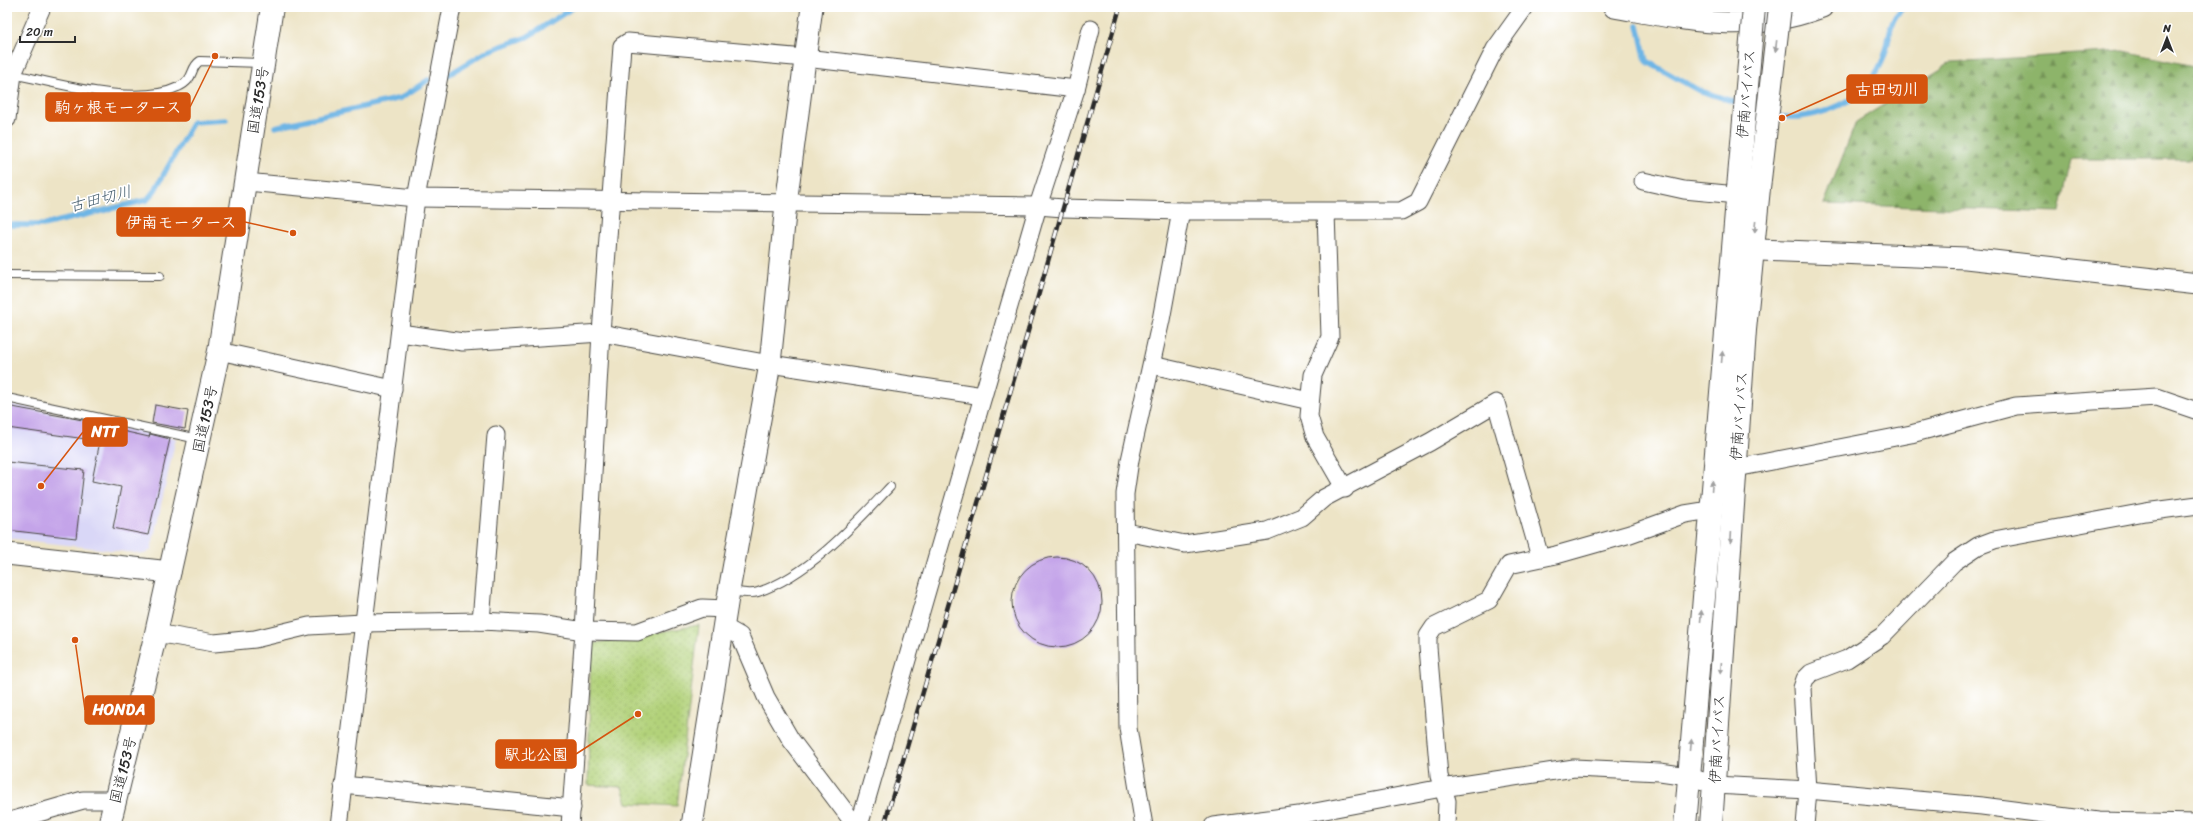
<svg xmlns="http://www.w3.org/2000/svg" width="2205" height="833" viewBox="0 0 2205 833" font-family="Sriracha,'Klee One',sans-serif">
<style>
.built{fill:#d9d7f7}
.forest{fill:url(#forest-firs);stroke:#5c704a}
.park{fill:url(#park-dots);stroke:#6e7e52}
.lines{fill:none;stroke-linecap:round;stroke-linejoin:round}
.stream{stroke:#6eb5e5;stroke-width:5.5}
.building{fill:#c4a4e9}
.service-casing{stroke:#484742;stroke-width:10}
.minor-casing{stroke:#484742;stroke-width:19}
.tertiary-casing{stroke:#484742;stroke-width:23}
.trunk-casing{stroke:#484742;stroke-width:24}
.service{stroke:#fff;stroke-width:8}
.minor{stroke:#fff;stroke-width:17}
.tertiary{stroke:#fff;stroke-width:21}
.trunk{stroke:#fff;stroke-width:22}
.rail-casing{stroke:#2b2b2b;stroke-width:4.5}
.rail{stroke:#fff;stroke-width:3;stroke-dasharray:9;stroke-linecap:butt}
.trunk-bridge-casing{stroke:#484742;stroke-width:24;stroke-linecap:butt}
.trunk-bridge{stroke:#fff;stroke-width:22}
.oneway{fill:#a0a0a0}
.labels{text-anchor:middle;stroke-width:3.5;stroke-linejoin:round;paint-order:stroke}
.street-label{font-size:15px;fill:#2b2b2b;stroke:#fff}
.water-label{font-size:16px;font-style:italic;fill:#425b6c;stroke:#fff}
.leader{fill:none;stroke:#d5540f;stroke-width:1.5}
.callout-dot{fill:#d5540f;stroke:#fff;stroke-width:1.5}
.callout{fill:#d5540f;stroke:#d5540f;stroke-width:1.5}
.callout-label{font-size:16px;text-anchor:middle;font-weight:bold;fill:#fff}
</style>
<defs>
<pattern id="forest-firs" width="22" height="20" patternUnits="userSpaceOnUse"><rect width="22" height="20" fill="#8db46a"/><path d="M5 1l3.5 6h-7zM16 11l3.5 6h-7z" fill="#739357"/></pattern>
<pattern id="park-dots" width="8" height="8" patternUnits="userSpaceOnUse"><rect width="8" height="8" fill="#b2d27a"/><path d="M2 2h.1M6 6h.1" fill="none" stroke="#99b46a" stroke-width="1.8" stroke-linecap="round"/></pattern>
</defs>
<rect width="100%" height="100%" fill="#fff"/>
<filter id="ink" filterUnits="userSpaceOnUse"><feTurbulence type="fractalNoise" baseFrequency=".025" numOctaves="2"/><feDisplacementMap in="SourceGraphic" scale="8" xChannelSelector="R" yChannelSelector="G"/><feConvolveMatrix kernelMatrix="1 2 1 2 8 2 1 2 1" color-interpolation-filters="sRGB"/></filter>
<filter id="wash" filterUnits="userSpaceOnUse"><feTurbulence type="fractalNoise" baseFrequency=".012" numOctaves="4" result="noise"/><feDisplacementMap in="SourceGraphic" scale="16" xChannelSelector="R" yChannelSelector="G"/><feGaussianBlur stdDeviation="0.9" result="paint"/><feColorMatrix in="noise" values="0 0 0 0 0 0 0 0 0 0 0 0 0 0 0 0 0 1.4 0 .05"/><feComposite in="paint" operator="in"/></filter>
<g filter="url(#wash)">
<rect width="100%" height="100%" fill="#ede4c6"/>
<polygon class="built" points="7,403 176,438 151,550 144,554 7,538"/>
<polygon class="forest" points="2124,51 2198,67 2198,159 2071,159 2060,212 1824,204 1856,122 1952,62"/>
<polygon class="park" points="699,625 677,806 627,803 622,787 588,785 591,644"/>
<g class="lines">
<g class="stream">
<polyline points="1638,25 1646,61 1698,90 1741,104"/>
<polyline points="448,75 488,51 527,37 574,7"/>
<path d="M1771,114C1798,123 1836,111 1858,94C1869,86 1881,67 1885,54C1891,36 1887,22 1904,7"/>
<polyline points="275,127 401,98 428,80"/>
<polyline points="7,225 43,225 147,200 155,190 193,122 226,120"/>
</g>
</g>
<g id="blocks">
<g class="building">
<polygon points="155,405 188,411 185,429 152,423"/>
<polygon points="7,406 88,421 87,423 149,437 150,434 170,439 148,535 113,528 121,487 92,481 100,441 7,428"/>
<polygon points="7,462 84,470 76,538 7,530"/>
<circle cx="1057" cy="602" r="45"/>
</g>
</g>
</g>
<g filter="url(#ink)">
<use href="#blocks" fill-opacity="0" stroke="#484742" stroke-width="1"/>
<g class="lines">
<g class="service-casing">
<g id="service">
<path d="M13,74C56,83 137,107 178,87C196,79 189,68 200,61L263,63"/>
<polyline points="7,275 160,276"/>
<polyline points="7,398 198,439"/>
<path d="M730,591C738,592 750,595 758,592C809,575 854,525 890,487"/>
</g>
</g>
<g class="minor-casing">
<g id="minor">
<polyline points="1076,89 1091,29"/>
<polyline points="7,119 13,74 42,7"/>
<polyline points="1643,181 1684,190 1737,195"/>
<polyline points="246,182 416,198 1038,206 1063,208 1181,211 1401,211 1418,202 1495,49 1525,7"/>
<polyline points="1326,212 1330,337 1313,375 1309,416 1315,437 1345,489"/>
<polyline points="400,333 463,342 601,333 770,364 983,396"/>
<polyline points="219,351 393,389"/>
<polyline points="1152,365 1310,401"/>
<polyline points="1736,468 1911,434 2016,406 2157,397 2198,411"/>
<polyline points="1126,532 1185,544 1267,531 1302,517 1324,498 1430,442 1496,403 1540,557"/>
<polyline points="481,621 496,435"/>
<polyline points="724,627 740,636 766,697 791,740 856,826"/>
<polyline points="156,633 214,643 255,639 309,626 363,623 481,621 539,624 584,631 637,632 702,608 727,609"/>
<polyline points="343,785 572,808"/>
<polyline points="7,822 83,800 116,800"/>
<polyline points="339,826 416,198 452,7"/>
<polyline points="570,826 584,631 601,333 622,46 628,42 805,58 1076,89 1038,206 859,826"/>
<polyline points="1144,826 1128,728 1125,494 1130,460 1161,320 1181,211"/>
<polyline points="1213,826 1299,815 1442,788 1574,768 1660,772 1688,776 1715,785 1808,790 1982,806 2098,821 2198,823"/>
<polyline points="1446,826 1447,801 1439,776 1428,647 1428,636 1434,627 1489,600 1509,565 1556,555 1630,534 1685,514 1710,510"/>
<polyline points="1805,826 1808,790 1802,688 1805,679 1811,673 1847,659 1882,636 1954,562 1978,546 1994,540 2145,512 2198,505"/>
</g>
</g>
<g class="tertiary-casing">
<g id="tertiary">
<path d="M1614,7C1688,20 1748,35 1822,7"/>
<polyline points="1736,249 1966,258 2198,284"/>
<polyline points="7,554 170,572"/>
<polyline points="692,826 729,591 770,364 786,204 812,7"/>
</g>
</g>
<g class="trunk-casing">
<g id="trunk">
<polyline points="109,826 156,633 219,351 272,7"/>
<polyline points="1685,826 1738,188"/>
<polyline points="1711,826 1745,330 1759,188"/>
</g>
</g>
<use href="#service" class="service"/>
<use href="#minor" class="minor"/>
<use href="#tertiary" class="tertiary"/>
<use href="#trunk" class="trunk"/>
<g class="rail-casing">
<polyline id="rail" points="884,826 1035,307 1120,7"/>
</g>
<use href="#rail" class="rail"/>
<g class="trunk-bridge-casing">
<g id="trunk-bridge">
<polyline points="1738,188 1754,7"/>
<polyline points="1759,188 1780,7"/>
</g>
</g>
<use href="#trunk-bridge" class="trunk-bridge"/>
</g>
<defs><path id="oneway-solid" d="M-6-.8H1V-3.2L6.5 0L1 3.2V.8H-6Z"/></defs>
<g class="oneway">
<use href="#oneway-solid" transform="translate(1776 46) rotate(97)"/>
<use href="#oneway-solid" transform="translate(1755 227) rotate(96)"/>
<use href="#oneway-solid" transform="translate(1722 357) rotate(-85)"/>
<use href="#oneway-solid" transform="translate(1712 486) rotate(-85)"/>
<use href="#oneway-solid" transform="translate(1731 538) rotate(94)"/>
<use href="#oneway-solid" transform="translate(1701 616) rotate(-85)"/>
<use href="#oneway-solid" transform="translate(1721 668) rotate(94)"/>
<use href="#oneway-solid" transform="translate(1691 745) rotate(-85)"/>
</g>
</g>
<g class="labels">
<g class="street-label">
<text transform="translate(1746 94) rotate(-85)" y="5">伊南バイパス</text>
<text transform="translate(258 100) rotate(-81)" y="5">国道153号</text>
<text transform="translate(1739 416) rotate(-86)" y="5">伊南バイパス</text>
<text transform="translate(205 419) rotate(-78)" y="5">国道153号</text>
<text transform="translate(1717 739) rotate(-87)" y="5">伊南バイパス</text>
<text transform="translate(123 770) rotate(-76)" y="5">国道153号</text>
</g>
<g class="water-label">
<text transform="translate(100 198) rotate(-14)" y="6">古田切川</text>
</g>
</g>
<path class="leader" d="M1782 118L1847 89M215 56L190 107M293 233L245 222M41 486L83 432M75 640L85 710M638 714L576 754"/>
<g class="callout-dot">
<circle cx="1782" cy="118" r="4"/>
<circle cx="215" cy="56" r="4"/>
<circle cx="293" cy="233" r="4"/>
<circle cx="41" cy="486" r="4"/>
<circle cx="75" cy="640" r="4"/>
<circle cx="638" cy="714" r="4"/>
</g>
<g class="callout">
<rect x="1847" y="75" width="80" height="28" rx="4"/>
<rect x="46" y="93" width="144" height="28" rx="4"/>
<rect x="117" y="208" width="128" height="28" rx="4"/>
<rect x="83" y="418" width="44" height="28" rx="4"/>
<rect x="85" y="696" width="69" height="28" rx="4"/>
<rect x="496" y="740" width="80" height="28" rx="4"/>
</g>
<g class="callout-label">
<text x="1887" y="95">古田切川</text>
<text x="118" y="113">駒ヶ根モータース</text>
<text x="181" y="228">伊南モータース</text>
<text x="105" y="437">NTT</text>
<text x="119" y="715">HONDA</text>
<text x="536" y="760">駅北公園</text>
</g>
<rect width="2205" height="833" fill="none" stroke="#fff" stroke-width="24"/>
<g transform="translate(2167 38)" stroke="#ffffff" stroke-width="3" paint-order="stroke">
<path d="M0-3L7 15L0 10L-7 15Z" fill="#2b2b2b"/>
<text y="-6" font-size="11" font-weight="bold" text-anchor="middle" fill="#2b2b2b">N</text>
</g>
<path d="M20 36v6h55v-6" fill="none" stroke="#2b2b2b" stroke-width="2"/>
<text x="26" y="36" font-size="12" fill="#2b2b2b" stroke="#ffffff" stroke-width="3" paint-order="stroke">20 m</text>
</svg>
